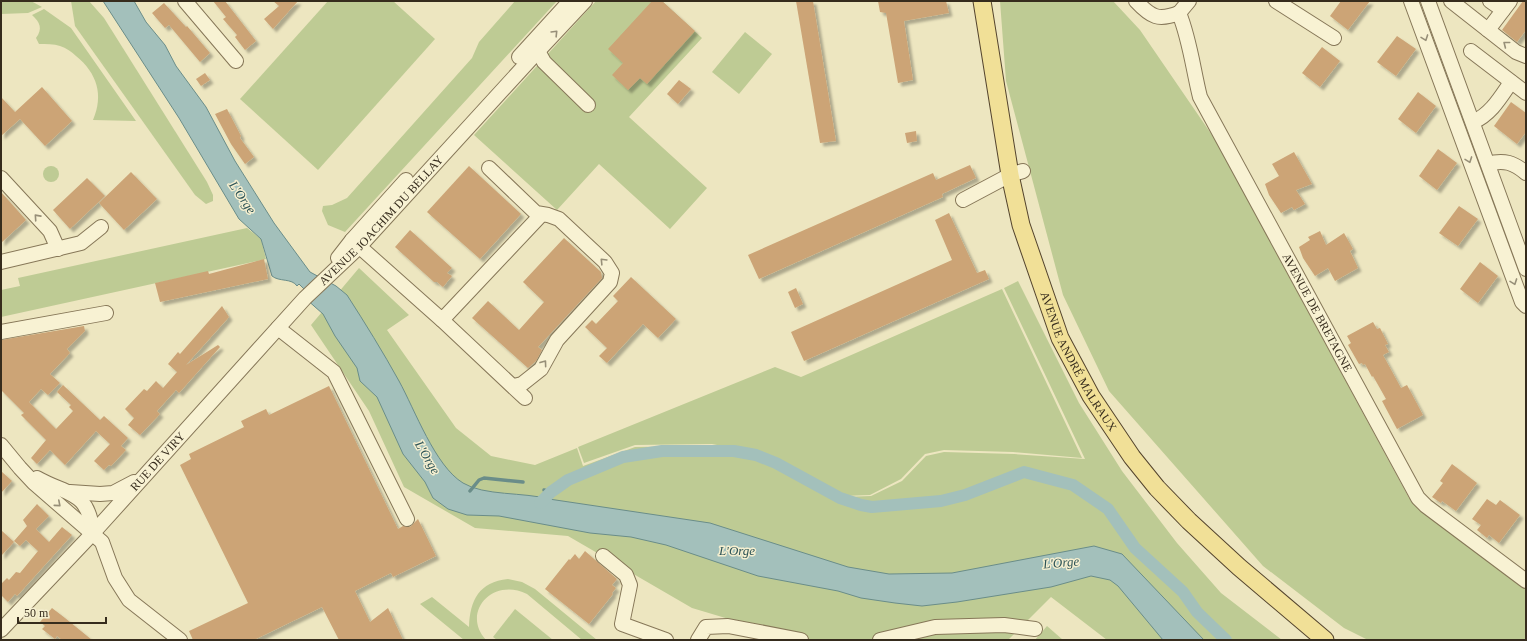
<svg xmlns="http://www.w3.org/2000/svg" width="1527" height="641" viewBox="0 0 1527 641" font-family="'Times New Roman',serif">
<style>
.green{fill:#becb94}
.water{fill:#a3c0bb;stroke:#6a8d89}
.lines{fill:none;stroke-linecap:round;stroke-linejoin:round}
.stream{stroke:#6a8d89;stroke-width:3.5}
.canal{stroke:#a3c0bb;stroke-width:12}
.building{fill:#cca476;filter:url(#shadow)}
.minor-casing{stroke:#867758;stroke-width:16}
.major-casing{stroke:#54442d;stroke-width:19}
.minor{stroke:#f8f2d3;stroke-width:14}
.major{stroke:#f1e097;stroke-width:17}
.oneway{stroke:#978f78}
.labels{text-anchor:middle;stroke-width:3;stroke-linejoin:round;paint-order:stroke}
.street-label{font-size:12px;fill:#362c1d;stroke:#f5efd0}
.water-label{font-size:13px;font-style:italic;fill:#2c5356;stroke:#f5efd0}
</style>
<defs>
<filter id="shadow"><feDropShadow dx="3.5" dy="3.5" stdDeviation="1" flood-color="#0004"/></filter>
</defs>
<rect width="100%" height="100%" fill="#ede6c0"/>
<g class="green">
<polygon points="1,1 31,1 42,7 28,13 1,14"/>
<polygon points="71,1 89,1 104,18 207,182 213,195 213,201 206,204 195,195 75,26"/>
<polygon points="328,1 393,1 435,39 318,170 240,99"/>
<polygon points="515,1 557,1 345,232 328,225 322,211 323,206 332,205 347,198 472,58 479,42"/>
<polygon points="596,1 662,1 702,38 629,117 707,188 670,229 599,164 557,210 474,135"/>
<polygon points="1000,1 1113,1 1140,30 1214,138 1409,498 1526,585 1526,640 1368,640 1344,628 1263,566 1109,391 1063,295 1006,81"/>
<path d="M44,9L71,28L136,121L93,120C104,95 97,73 76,56C72,52 66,48 60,46C54,44 46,44 39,44L36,38C43,29 40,22 32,15Z"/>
<polygon points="745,32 772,54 739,94 712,72"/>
<circle cx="51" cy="174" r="8"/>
<polygon points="247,228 261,239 266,259 1,317 1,290 20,286 18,278"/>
<polygon points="359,268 409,315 387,330 456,428 491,456 535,465 577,448 583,466 635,447 712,446 757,454 788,465 806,475 820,486 843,497 871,496 902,481 926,456 944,452 1014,454 1085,459 1004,288 1018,281 1079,403 1122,471 1177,543 1221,593 1282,640 1107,640 1051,597 1008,640 799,640 692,608 568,536 475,528 404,487 369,411 311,325"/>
<polygon points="1002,289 1082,458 1013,452 944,450 925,454 901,479 870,495 843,496 788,464 758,453 712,444 635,445 584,463 578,447 775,367 801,377"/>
<path d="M508,579L522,582L535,589L597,640H582L527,594C492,577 461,613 486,640H464L420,604L432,597L469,627C470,600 479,582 508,579Z"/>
<polygon points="515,609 553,640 497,640 493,637"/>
<polygon points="1047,626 1063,640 1035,640"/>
</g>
<path class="water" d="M103,1H134L146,22L165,45L176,66L206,107L235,161L274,223L310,272L336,286L347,295C365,323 383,352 399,381C415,410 435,466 463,483C484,496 524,492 549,499L710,523L848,567L889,574L952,573L1094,546L1122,554L1204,640H1163L1118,586L1110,580L1091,576L1051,587L957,602L922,606L895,603L861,598L838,591L758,576L666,545L631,537L590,533L499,516L467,515L448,509L433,498L425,482L403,454L377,397L360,381L357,368L335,336L323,314L305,298L309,294L299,284L297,286C292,278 279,282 272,276L261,239L239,219L179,118Z"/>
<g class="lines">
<g class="stream">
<polyline points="544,490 551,492"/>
<polyline points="470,491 479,480 484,478 523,482"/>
</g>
<polyline class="canal" points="540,503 551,492 568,480 623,457 662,451 734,451 756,455 776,463 840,498 861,505 872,507 941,501 965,495 1024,472 1073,485 1108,509 1135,548 1183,592 1197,612 1226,640"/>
</g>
<g class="building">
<polygon points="213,1 225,1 256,41 245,50 235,37 237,35 223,19 226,17"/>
<polygon points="273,1 298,1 273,29 264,19 279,6"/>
<polygon points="652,1 662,1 695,31 647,84 640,78 628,90 612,75 623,63 608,49"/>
<polygon points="796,1 813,1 836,141 820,143"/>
<polygon points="878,1 946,1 949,13 904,21 913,80 898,83 886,13 880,12"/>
<polygon points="1341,1 1370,1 1348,30 1330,16"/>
<polygon points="1523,1 1526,1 1526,30 1517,42 1502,30"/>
<polygon points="164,3 186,27 187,26 210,53 200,62 169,25 165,28 152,13"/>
<polygon points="1397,36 1416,49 1396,76 1377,62"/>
<polygon points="1322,47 1340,61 1320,87 1302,73"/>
<polygon points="205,73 210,80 201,86 196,79"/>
<polygon points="679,80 691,89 678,104 667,94"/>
<polygon points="42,87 72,121 45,146 20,119 1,136 1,97 15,112"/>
<polygon points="1418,92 1436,106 1416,133 1398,119"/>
<polygon points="1511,102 1526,113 1526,132 1517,144 1494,126"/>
<polygon points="227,109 241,136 240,138 254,157 245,164 231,144 215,114"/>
<polygon points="916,131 917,141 907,143 905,133"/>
<polygon points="1438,149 1457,163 1437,190 1419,176"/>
<polygon points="1294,152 1312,184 1296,190 1305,204 1294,210 1292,207 1281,213 1269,195 1265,184 1279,176 1272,164"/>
<polygon points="970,165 976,178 942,194 943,197 759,279 748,255 933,173 936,180"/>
<polygon points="469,166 521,214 480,259 427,212"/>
<polygon points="131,172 157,199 124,230 99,203"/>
<polygon points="87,178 105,196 70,229 53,210"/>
<polygon points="1,192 26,220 1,243"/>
<polygon points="1459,206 1478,219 1458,246 1439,233"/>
<polygon points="949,213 977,273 985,270 989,279 804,361 791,332 952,260 935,220"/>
<polygon points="410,230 452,268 447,273 452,276 443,287 437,282 434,282 395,247"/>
<polygon points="1320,231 1326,245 1344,233 1353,249 1350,251 1358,268 1335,281 1328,268 1315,276 1303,258 1299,247 1310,240 1308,237"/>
<polygon points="564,238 601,272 602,278 538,347 542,350 536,361 528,368 472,318 488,301 519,330 544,302 523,282"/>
<polygon points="264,259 268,279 160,302 155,283 208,271 209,274"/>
<polygon points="1480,262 1498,276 1478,303 1460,289"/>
<polygon points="631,277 676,319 658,338 643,324 607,363 599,356 607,348 585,327 592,320 596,324 618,301 613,296"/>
<polygon points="796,288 803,304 795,308 788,292"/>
<polygon points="222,306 229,317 186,365 218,345 220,347 179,393 176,390 157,411 160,414 140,435 128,425 134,418 125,409 144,389 147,391 156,381 163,388 177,372 168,364 178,352 180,354"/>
<polygon points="1373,322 1377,329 1380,328 1388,344 1385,345 1389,352 1383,355 1401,388 1407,385 1423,415 1397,429 1382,401 1386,399 1373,376 1372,377 1365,364 1363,365 1362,363 1359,364 1348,345 1351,343 1347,336"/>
<polygon points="84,326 85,331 67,349 70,353 50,374 60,383 48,395 41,389 29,402 56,429 73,411 69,407 71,405 57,392 63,385 100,420 104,416 128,438 121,446 126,450 111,466 109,465 104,470 94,461 110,444 96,431 65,465 50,450 37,464 31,458 46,440 21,415 24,413 1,390 1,340"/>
<polygon points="329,386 398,529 403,526 410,527 418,519 436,556 393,577 391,573 355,591 370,622 388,608 403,640 339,640 322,607 254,640 193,640 189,631 248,603 180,465 191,459 189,454 244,427 241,421 266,409 269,415"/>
<polygon points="1452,464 1477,483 1456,511 1442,501 1441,503 1432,497 1443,483 1440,481"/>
<polygon points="1,471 12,481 1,493"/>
<polygon points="1487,499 1496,505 1500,500 1520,515 1499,543 1489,535 1487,538 1477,530 1481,525 1472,519"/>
<polygon points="37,504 49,516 36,529 49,542 62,527 72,535 17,596 15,594 8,602 1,595 1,584 7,578 9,580 16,572 20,573 38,551 26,540 20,546 14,541 27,526 23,520"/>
<polygon points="1,530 14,542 1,556"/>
<polygon points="585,551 617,579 612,585 616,588 612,593 613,594 589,624 545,589 569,559 570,560 575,554 579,559"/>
<polygon points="52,608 65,618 92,640 62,640 57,636 55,639 42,629 45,626 40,622"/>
</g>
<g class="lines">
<g class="minor-casing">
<g id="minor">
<polyline points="185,1 236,61"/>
<path d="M1136,1C1151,17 1158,21 1179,13"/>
<polyline points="1276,1 1334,38"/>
<polyline points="1411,1 1522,302 1526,306"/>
<polyline points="1428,1 1526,269"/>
<polyline points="1451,1 1516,52 1526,56"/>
<polyline points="1490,1 1503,10"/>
<path id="s1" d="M1179,13C1190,40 1193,69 1200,97L1418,498L1426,506L1526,581"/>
<polyline points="1179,13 1189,1"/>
<polyline points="1488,30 1510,1"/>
<polyline points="534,44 544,62 588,105"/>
<polyline points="1471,51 1526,93"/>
<polyline points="519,57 570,1"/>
<path d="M1473,122C1491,114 1500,98 1511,82"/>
<path d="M1488,164C1504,159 1514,163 1526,173"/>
<polyline points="489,168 536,213 548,215 559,219 605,262 612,273 610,282 557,340 541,369 522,384 514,386"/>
<polyline points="1,178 50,231 58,249"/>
<polyline points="963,200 1010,175 1023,171"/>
<polyline points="352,240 442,320 541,215"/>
<polyline points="338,258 352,240 406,180"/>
<polyline points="1,262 81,243 101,227"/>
<polyline points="442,320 525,398"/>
<polyline points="278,328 334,372 407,519"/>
<polyline points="1,332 106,313"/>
<polyline points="1,445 20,468 34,483 102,542 115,578 129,600 180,640"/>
<path d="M37,478C69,496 88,490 93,533"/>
<polyline points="70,492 100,494 113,493 134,482"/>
<polyline points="603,556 626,575 630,585 622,624 666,640"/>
<path id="s2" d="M1,630L93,533L305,298L359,247L539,50L585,1"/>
<polyline points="698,640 706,627 728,626 801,640"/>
<polyline points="880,640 935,627 1004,625 1035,629"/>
</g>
</g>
<g class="major-casing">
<g id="major">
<path id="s3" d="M982,1L1010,175L1021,225L1060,338L1091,396L1132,457L1157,488L1189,521L1239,567L1325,640"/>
</g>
</g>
<use href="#minor" class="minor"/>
<use href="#major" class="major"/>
</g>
<defs><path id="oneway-chevron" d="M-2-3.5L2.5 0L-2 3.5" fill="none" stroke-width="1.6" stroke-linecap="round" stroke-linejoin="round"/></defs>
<g class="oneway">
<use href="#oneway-chevron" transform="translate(555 33) rotate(-46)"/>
<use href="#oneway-chevron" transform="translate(1425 38) rotate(70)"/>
<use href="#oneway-chevron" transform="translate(1506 44) rotate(-142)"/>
<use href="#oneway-chevron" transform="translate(1469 160) rotate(70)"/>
<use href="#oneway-chevron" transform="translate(37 217) rotate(-132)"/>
<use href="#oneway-chevron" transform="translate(603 261) rotate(-134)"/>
<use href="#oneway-chevron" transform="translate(1514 282) rotate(70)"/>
<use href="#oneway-chevron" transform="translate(544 363) rotate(-54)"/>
<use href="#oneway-chevron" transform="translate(58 504) rotate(41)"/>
</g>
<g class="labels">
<g class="street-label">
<text dy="4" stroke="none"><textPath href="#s2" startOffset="559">AVENUE JOACHIM DU BELLAY</textPath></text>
<text dy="4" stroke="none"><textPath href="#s1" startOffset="332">AVENUE DE BRETAGNE</textPath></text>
<text dy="4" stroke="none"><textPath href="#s3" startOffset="376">AVENUE ANDRÉ MALRAUX</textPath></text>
<text dy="4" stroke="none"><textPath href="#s2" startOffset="230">RUE DE VIRY</textPath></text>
</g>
<g class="water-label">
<text transform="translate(243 197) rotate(55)" y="5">L'Orge</text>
<text transform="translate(428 457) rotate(59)" y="5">L'Orge</text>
<text x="737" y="555">L'Orge</text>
<text transform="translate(1061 562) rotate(-5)" y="5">L'Orge</text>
</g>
</g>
<rect width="1527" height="641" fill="none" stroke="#362c1d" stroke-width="4"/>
<path d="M18 617v6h88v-6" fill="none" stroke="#362c1d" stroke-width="2"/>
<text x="24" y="617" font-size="12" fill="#362c1d" stroke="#f5efd0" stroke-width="3" paint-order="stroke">50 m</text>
</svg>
